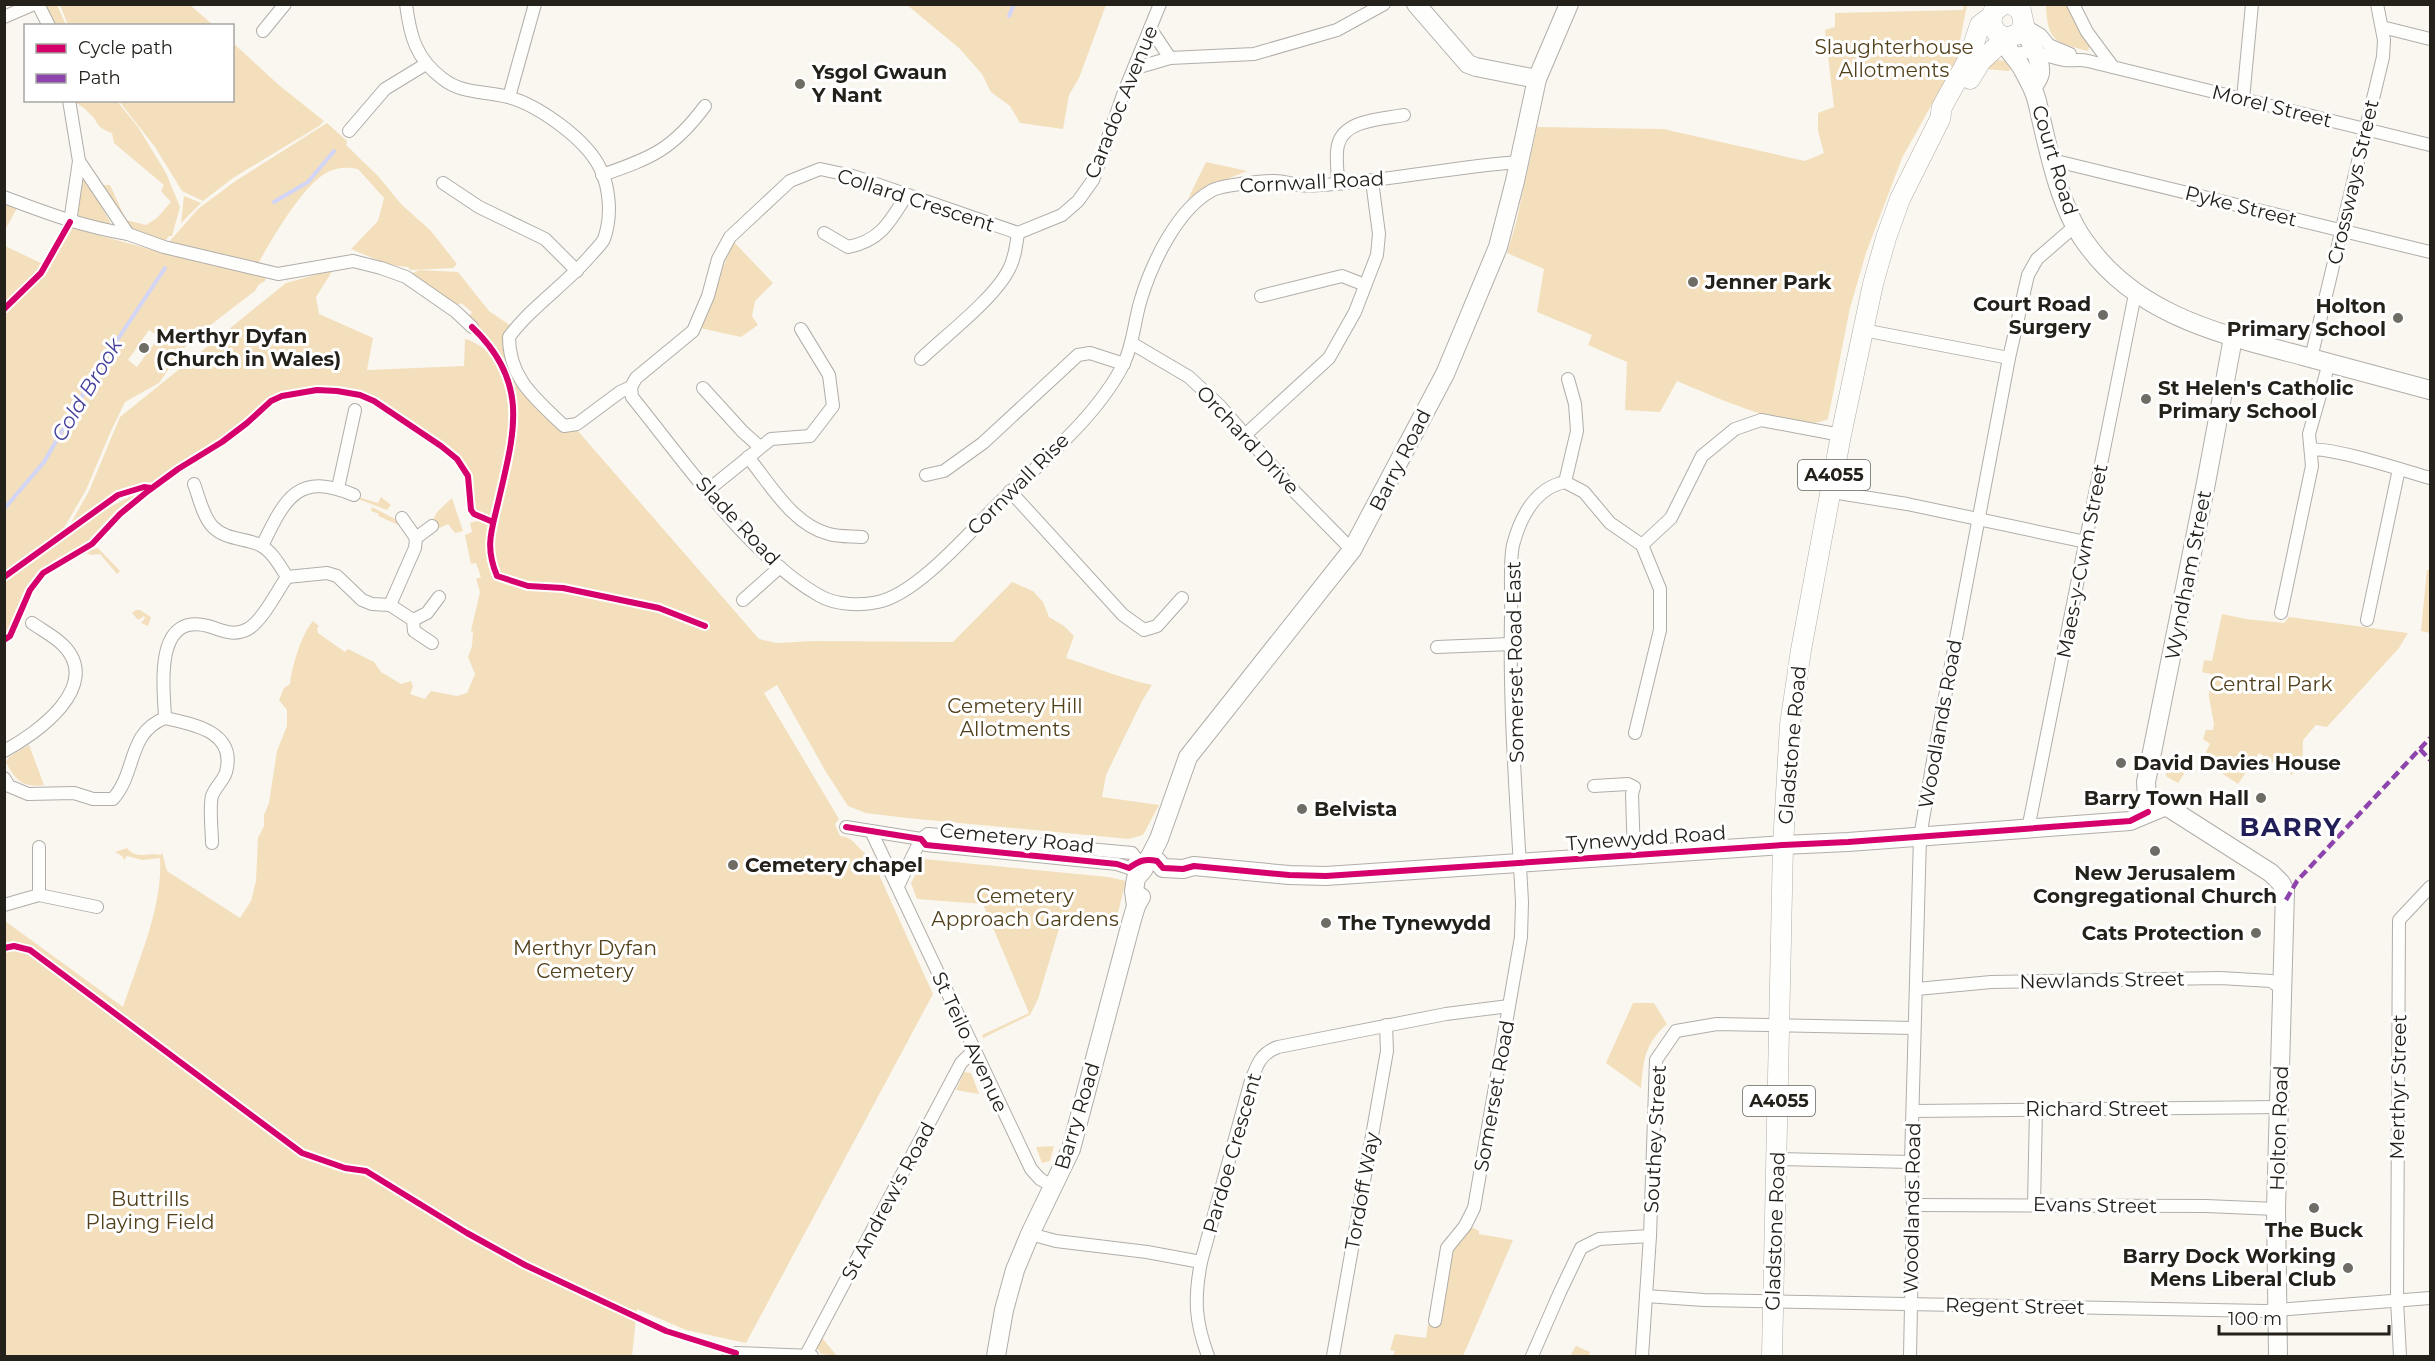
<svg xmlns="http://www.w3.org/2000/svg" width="2435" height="1361" viewBox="0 0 2435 1361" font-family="Montserrat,sans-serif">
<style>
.green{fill:#f3dfbb;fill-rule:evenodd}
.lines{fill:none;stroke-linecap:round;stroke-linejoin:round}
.stream{stroke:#d2d5f5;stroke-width:4}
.street-casing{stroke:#b1aea9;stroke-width:14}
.secondary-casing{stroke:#b1aea9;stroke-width:20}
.primary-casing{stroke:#b1aea9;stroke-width:21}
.street{stroke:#fefefd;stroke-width:12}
.secondary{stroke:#fefefd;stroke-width:18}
.primary{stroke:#fefefd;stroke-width:20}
.quiet{stroke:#8e44ad;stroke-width:4.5;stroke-dasharray:9 4.5;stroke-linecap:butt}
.cycleway-casing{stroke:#fff;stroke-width:10}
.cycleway{stroke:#d6006c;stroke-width:6}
.poi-dot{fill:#6f6c66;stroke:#fff;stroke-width:2}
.labels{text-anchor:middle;stroke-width:6;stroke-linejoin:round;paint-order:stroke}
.shield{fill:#fff;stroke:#66645f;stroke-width:1.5}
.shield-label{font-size:18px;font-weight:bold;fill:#24211b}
.park-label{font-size:20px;fill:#52401b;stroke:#fff}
.poi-label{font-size:20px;font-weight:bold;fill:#24211b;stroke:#fff;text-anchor:start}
.street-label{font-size:20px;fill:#24211b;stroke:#fff}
.water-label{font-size:21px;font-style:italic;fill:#45419d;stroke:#fff}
.district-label{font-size:26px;font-weight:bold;letter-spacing:1.5px;fill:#221f58;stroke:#fff}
</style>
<rect width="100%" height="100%" fill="#faf7f1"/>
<g class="green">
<polygon points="39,5 57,5 66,25 51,25"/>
<polygon points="60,5 190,5 213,25 68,25"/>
<polygon points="907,5 1106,5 1079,78 1069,95 1063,129 1020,123 1010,106 991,92 982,74 959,48"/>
<path d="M1964,5H1967L1956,61L1902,158L1866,253L1850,308L1828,419C1798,436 1709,394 1677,381L1660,412L1625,410L1627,362L1588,345L1592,335L1537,312L1544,269L1507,253L1516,223L1537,127L1663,129L1805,161L1824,153L1818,131V113L1834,107L1825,30L1835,27V13L1963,10Z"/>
<path d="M2046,5H2069L2090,44L2088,51C2055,43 2047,40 2046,5Z"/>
<polygon points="233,43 280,86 324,121 319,126 233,178 203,201 182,191 155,147 119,101 232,100"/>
<polygon points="1994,59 2010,62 2016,67 2008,71 1986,69"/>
<path d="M72,101H117L138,127L166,173L180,207L172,236H169L164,242L129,234L100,185H110L126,220L146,225L157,218L171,202L161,191L164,185L114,143L112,133C93,126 100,122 89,113C85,108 77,103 72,101Z"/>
<path d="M327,123L347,141L346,145L378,176L401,204L431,231L457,264L453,268L411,270L408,267L389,265L351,249L378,221L384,198L358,169C346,167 337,167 326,173C302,186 269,243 256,268L168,243L198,209L234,182Z"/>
<polygon points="1206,162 1247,171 1202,189 1188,199"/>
<path d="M82,172L109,220L111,224L108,226L79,217C76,207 83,185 82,172Z"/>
<polygon points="184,196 201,203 181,223"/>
<polygon points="5,203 17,208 5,230"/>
<path d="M72,228L153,250L266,276L265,281L258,285L256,290L195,337L181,351L159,383L125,402L111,431L86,490L60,535L25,563L6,574H4V313L48,267ZM149,330L159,337L137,367L128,360Z"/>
<polygon points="733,241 773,283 755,301 752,316 758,325 741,337 700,328"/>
<polygon points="5,246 43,264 37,275 5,305"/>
<path d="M333,270L316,297L319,314L373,338L367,370L464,366L465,339C504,347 537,437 577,430L759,639L777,643L814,641L953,642L1012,582L1033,591L1043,602L1049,617L1064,626L1074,636L1066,658C1095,667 1123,679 1152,685L1142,701L1106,775L1102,797L1159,805L1143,835L1129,839L907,818L866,813L848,806L826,772L777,685L764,693L839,819L835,824L840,836C855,837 858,851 871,857L933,994L746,1343L686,1330L637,1309L632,1356H5V921L123,1007C139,960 163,905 160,858L142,860L127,856L124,860L122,856L115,852L127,848C136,860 149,852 161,855L162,852L167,871L240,918L251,901L256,881L258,838L264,826V815L269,803L277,751L287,726V710L279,700L284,688L290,684C292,666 301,635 313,621L319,626L317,628L318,633L345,652L348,649L374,662L381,672L401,684L411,681L413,687L410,694L425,699L431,691L457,696L467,693L475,674L468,657L472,646L473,632L471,631L480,592L476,579L481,577L476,563L471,564L465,535L472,532L470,523L487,518C462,507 478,482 465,465C442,436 403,422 374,398L360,393L314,388L288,391L262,405L244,424L157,482L117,497L74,523L72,521L89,491L120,417L286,283Z"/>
<polygon points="420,270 458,272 489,311 511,326 504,344 505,360 472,324 469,317 472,312 461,303 455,306 415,278 412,273"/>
<path d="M137,494C122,509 108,528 91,541C73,555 49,561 33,579C19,594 16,619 5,637V582C49,551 87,514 137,494Z"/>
<polygon points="358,497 378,503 381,497 391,505 387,510 358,499"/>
<polygon points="452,498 463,531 455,533 448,524 435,530 432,522 437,512"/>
<polygon points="372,507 397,520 399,525 378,516 379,514 371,511"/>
<polygon points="98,548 120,571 117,574 100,554 90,555 88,553 68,562 88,550"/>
<polygon points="2427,570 2430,570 2430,633 2421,631"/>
<polygon points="136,610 140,610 151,617 148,626 141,623 145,618 144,616 138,620 132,613"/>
<polygon points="2222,614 2246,619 2284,623 2289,617 2408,633 2399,648 2327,727 2316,725 2303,740 2302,773 2293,772 2292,775 2259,753 2238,784 2202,760 2210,744 2203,739 2206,730 2213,730 2214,724 2209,697 2211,674 2202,672 2204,660 2212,661"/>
<path d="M29,745L44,785C24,788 15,781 6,762L9,757Z"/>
<polygon points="2163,767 2186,771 2178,783 2167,777"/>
<polygon points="924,859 1108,877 1126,881 1115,924 1064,912 1038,999 1030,1015 983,1038 982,1035 1029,1013 983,904 917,899 911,883"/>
<path d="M1633,1003H1654L1667,1024C1644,1045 1644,1059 1641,1088L1606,1063Z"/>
<polygon points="964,1072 971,1073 979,1094 956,1090"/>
<polygon points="1054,1146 1050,1161 1042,1163 1036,1147"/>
<polygon points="1470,1226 1479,1231 1479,1234 1513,1240 1463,1356 1393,1356 1395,1351 1390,1350 1395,1334 1426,1338 1428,1324 1438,1325 1449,1255"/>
<polygon points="821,1339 823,1339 837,1356 821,1354 817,1348"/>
<polygon points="1576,1346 1590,1352 1589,1356 1570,1356"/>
</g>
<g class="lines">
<g class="stream">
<polyline points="1009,16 1014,4"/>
<polyline points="274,202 308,182 334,151"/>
<polyline points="4,509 44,462 96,372 165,268"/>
</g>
<g class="street-casing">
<g id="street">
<polyline points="38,4 49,26"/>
<path d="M406,4C410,36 416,59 443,79C462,94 486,91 508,97C538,105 586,139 600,168C610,188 612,217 604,239C601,245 594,251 590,256C565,285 531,307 509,337C509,379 536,399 564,426L577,424L620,392L631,387L636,378L693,331L708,296L718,259L730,237L790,181L820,169L853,176L1018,233"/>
<polyline points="2073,4 2087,32 2113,67"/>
<polyline points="4,17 34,4"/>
<polyline points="2024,25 2041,35 2049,45 2070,54"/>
<polyline points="2382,27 2430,39"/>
<polyline points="1150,28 1170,58"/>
<polyline points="263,31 285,4"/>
<path d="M2013,56C2029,47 2048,57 2065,60C2072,61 2080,59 2088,61L2430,145"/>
<polyline points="1136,68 1170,58 1254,54 1337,30 1384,4"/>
<polyline points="509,97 535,4"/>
<polyline points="2243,99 2252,4"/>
<polyline points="69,100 79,161 128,234 164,247 278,274 353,261 381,268 406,277 455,311 472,327"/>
<polyline points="349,131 385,89 426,64"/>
<polyline points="2052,160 2430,252"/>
<path d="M602,175C652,158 673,149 705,106"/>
<polyline points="443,183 479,207 545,239 577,271"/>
<path d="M1338,183C1338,171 1335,157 1338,145C1344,119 1384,119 1404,115"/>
<path d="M4,197C46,213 84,227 128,234"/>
<polyline points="70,222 79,161"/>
<path d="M824,233L848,247C880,241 890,222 906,196"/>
<polyline points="1018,233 1062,215 1078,201 1093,180 1124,92 1160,4"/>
<polyline points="1261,296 1342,276 1365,285"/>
<polyline points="1863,330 2009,358"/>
<polyline points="1133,344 1189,377 1220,406 1293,490 1352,550"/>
<polyline points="2311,358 2383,57 2384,40 2377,4"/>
<path d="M921,359C946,335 995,298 1009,269C1015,258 1016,246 1018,233"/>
<path d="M631,387L632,397C684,461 749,556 820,596C836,605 861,606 878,602C916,594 966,536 993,509C1037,465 1097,418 1124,363C1134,342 1134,321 1141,299C1152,263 1177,210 1211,191C1220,185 1263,181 1275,181C1283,181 1291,184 1299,185C1314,187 1331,184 1346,183C1404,178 1461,166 1519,162"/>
<polyline points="703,388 743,432 760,447"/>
<polyline points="1245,435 1329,358 1355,312 1377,255 1379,234 1372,181"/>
<path d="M2311,450C2330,446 2408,472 2430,478"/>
<path d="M748,457C770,484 793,525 829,534C839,537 852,536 862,537"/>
<polyline points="926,475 944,471 983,443 1078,355 1090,353 1124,364"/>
<polyline points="1565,482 1584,492 1610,523 1642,545"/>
<polyline points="338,488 355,410"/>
<polyline points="708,490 771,439 810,436 833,406 829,375 801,329"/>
<polyline points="1010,491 1123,615 1144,630 1157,626 1182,598"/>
<polyline points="1832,492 1907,504 2086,542"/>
<polyline points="416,538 432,526"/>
<path d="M262,546C285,499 297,471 354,495"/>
<polyline points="287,577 327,573 337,576 362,600 372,604 390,605 413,620 414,631 432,643"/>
<polyline points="743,600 780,567"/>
<polyline points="390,605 415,548 416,538 402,518"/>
<polyline points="2281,613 2312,466 2309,434 2329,363"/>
<polyline points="413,620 427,613 439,597"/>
<polyline points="2367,620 2399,469"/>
<polyline points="1437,647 1511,644"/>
<path d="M165,718C192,724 237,731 226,772C224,780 215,787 212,796C209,808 212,830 212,843"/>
<polyline points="1635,733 1660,630 1660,589 1642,545 1671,518 1702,456 1735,429 1761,420 1841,435"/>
<path d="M4,751C36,734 104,686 63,645C54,636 42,630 32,623"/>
<path d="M4,778L9,786L28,794L74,793L93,799H113C137,772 127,733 165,718C164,688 153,612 208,626C222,630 233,637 248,629C263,620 277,591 287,577C280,566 272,551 260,545C245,538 226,540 213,527C203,517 199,497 194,484"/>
<polyline points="1594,786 1628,784 1634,787 1632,794 1634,856"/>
<polyline points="846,827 921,839 926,845 1117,864 1129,868 1138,861 1148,859"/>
<polyline points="2028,829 2135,294"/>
<polyline points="871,831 1031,1169 1040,1179 1054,1187"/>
<polyline points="898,886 921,839 928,834 1132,853 1138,861"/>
<polyline points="39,895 39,847"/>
<polyline points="4,905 39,895 97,907"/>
<polyline points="1917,989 1991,982 2220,978 2271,981 2283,990"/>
<polyline points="1914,1111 2279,1107"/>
<polyline points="1777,1159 1911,1162"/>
<polyline points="1913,1205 2206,1206 2276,1209"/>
<polyline points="2034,1205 2036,1109"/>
<polyline points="1030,1234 1056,1241 1147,1252 1201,1262"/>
<polyline points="1646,1296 1704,1300 2265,1311 2430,1298"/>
<path d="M1435,1321L1447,1248L1465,1226L1474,1208L1521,937L1522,902C1517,808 1509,712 1511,618C1512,598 1509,564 1513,545C1520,518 1535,488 1565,482L1577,431L1575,404L1568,379"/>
<polyline points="806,1355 961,1063 975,1049"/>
<polyline points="729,1356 736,1353 812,1356"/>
<path d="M1208,1356C1195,1321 1194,1299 1201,1262L1250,1084C1256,1067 1260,1053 1278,1047L1446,1014L1509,1006"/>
<polyline points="1333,1356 1387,1051 1386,1025"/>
<polyline points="1532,1356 1560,1292 1581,1248 1599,1239 1650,1236"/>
<polyline points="1642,1356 1650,1236 1656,1060 1676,1031 1717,1024 1914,1028"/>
<polyline points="1910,1356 1913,1205 1911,1162 1920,837 1934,755 2009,358 2028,275 2037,259 2075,226"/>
<polyline points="2400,1356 2397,1300 2399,920 2430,887"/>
</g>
</g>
<g class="secondary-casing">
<g id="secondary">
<polyline points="1416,4 1468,64 1476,67 1537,79"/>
<path d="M2024,25C2026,41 2042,56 2040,73C2040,77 2035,83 2033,87"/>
<path d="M2006,38C2007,54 2015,55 2022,68C2028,79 2034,89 2037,101C2047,144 2058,203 2083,239C2134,315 2220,334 2303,356C2345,367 2388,379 2430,390"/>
<polyline points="2148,812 2146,782 2206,483 2233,338"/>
<polyline points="1148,859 1157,861 1163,868 1183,869 1194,866 1289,875 1326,876 1783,845 1848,842 2130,821 2166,806 2271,873 2281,883 2285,891 2276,1209 2278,1356"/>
<polyline points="1136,906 1134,891 1136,878 1143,870 1159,839 1188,757 1352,550 1445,374 1498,247 1515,181 1537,79 1569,4"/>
<polyline points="996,1356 1004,1310 1015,1270 1030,1234 1071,1149 1131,923 1136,906 1141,897"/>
</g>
</g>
<g class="primary-casing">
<g id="primary">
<polyline points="2004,4 1993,12 1991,24 1997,33 2006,38 2018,34 2024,25 2021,11 2012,4"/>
<polyline points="1970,79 1981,61 2006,38"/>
<polyline points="1772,1356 1783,845 1790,725 1801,650 1841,435 1873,284 1886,238 1900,199 1940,119 1942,107 1969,58 1980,25 1992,16"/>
</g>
</g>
<use href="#street" class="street"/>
<use href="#secondary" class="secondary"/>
<use href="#primary" class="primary"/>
<g class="quiet">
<polyline points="2420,749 2430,760"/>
<polyline points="2286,900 2297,881 2430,738"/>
</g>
<g class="cycleway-casing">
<g id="cycleway">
<polyline points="4,309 41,273 70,222"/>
<path d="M472,327C531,383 514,433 498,503C491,532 485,547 497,576L528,586L563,588L659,608L705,626"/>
<polyline points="4,577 118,495 144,487 151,488"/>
<polyline points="4,640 10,636 30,590 43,573 92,544 120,514 148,491 178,469 222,442 247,423 271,401 282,396 317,390 337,391 360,395 374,401 441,446 457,459 468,476 471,510 474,514 493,522"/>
<path d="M846,827L921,839L926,845L1117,864L1129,868C1139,861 1145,858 1157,861L1163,868L1183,869L1194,866L1289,875L1326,876L1783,845L1848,842L2130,821L2148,812"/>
<polyline points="4,948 14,946 30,950 302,1153 345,1168 366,1171 467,1233 525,1265 666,1331 736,1353"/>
</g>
</g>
<use href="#cycleway" class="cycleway"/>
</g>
<g class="poi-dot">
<circle cx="800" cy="84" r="6"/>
<circle cx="1693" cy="282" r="6"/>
<circle cx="2103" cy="315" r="6"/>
<circle cx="2398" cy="318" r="6"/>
<circle cx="144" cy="348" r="6"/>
<circle cx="2146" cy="399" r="6"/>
<circle cx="2121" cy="763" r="6"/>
<circle cx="2261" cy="798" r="6"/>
<circle cx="1302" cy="809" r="6"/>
<circle cx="2155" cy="851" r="6"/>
<circle cx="733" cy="865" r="6"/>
<circle cx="1326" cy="923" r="6"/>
<circle cx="2256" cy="933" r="6"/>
<circle cx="2314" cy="1208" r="6"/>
<circle cx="2348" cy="1268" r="6"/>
</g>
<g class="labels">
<g class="shield">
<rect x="1798" y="460" width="72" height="30" rx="4.5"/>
<rect x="1743" y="1086" width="72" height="30" rx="4.5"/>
</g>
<g class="shield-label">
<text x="1834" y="481">A4055</text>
<text x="1779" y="1107">A4055</text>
</g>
<g class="park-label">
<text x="1894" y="54">Slaughterhouse<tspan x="1894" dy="23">Allotments</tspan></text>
<text x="2271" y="691">Central Park</text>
<text x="1015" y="713">Cemetery Hill<tspan x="1015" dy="23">Allotments</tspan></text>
<text x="1025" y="903">Cemetery<tspan x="1025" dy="23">Approach Gardens</tspan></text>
<text x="585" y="955">Merthyr Dyfan<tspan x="585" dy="23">Cemetery</tspan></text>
<text x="150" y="1206">Buttrills<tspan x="150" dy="23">Playing Field</tspan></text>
</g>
<g class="poi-label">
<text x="812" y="79">Ysgol Gwaun<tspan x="812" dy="23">Y Nant</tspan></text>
<text x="1705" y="289">Jenner Park</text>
<text x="2091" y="311" text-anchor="end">Court Road<tspan x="2091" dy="23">Surgery</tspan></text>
<text x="2386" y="313" text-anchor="end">Holton<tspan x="2386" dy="23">Primary School</tspan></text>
<text x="156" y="343">Merthyr Dyfan<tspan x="156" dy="23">(Church in Wales)</tspan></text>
<text x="2158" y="395">St Helen's Catholic<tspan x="2158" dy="23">Primary School</tspan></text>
<text x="2133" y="770">David Davies House</text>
<text x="2249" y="805" text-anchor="end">Barry Town Hall</text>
<text x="1314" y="816">Belvista</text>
<text x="745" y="872">Cemetery chapel</text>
<text x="2155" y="880" text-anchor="middle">New Jerusalem<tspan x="2155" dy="23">Congregational Church</tspan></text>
<text x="1338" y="930">The Tynewydd</text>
<text x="2244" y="940" text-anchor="end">Cats Protection</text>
<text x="2314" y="1237" text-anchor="middle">The Buck</text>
<text x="2336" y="1263" text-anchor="end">Barry Dock Working<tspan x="2336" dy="23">Mens Liberal Club</tspan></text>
</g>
<g class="street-label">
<text transform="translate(1121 102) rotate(-68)" y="7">Caradoc Avenue</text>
<text transform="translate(2272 106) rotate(14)" y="7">Morel Street</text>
<text transform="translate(2055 160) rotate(73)" y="7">Court Road</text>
<text transform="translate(1312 182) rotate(-3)" y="7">Cornwall Road</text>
<text transform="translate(2353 182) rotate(-77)" y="7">Crossways Street</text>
<text transform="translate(916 200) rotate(18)" y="7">Collard Crescent</text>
<text transform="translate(2241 206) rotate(14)" y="7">Pyke Street</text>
<text transform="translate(1248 440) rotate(47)" y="7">Orchard Drive</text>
<text transform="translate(1400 460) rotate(-63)" y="7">Barry Road</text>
<text transform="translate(1018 484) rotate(-45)" y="7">Cornwall Rise</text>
<text transform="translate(738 521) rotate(47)" y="7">Slade Road</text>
<text transform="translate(2082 561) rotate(-79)" y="7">Maes-y-Cwm Street</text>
<text transform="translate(2188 575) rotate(-79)" y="7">Wyndham Street</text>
<text transform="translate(1515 662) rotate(-91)" y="7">Somerset Road East</text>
<text transform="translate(1940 724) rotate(-80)" y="7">Woodlands Road</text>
<text transform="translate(1792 745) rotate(-85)" y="7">Gladstone Road</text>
<text transform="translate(1017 838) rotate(6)" y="7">Cemetery Road</text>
<text transform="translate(1646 838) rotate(-4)" y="7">Tynewydd Road</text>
<text transform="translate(2102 980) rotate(-1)" y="7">Newlands Street</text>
<text transform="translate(970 1042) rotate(65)" y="7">St Teilo Avenue</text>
<text transform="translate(2398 1087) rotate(-89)" y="7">Merthyr Street</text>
<text transform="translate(1494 1096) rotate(-80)" y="7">Somerset Road</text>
<text x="2097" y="1116">Richard Street</text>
<text transform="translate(1077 1116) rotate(-73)" y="7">Barry Road</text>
<text transform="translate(2279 1128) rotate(-88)" y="7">Holton Road</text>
<text transform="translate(1655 1139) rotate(-87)" y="7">Southey Street</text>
<text transform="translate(1232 1153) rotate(-74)" y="7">Pardoe Crescent</text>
<text transform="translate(1362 1191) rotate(-80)" y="7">Tordoff Way</text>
<text transform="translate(888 1201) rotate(-62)" y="7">St Andrew's Road</text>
<text transform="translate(2095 1205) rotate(1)" y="7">Evans Street</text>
<text transform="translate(1912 1208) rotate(-89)" y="7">Woodlands Road</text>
<text transform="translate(1775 1231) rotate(-88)" y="7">Gladstone Road</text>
<text transform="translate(2015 1306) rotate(1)" y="7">Regent Street</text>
</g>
<g class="water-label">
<text transform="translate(87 390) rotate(-59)" y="7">Cold Brook</text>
</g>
<g class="district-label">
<text x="2291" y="836">BARRY</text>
</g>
</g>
<rect width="2435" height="1361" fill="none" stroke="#24211b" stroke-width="12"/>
<rect x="24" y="24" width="210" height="78" fill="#ffffff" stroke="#a7a6a4" stroke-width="1.5"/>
<rect x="36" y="44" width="30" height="9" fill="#d6006c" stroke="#a7a6a4" stroke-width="1.5"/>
<text x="78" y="54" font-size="18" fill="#24211b">Cycle path</text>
<rect x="36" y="74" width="30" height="9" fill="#8e44ad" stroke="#a7a6a4" stroke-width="1.5"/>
<text x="78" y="84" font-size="18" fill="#24211b">Path</text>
<path d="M2219 1325v9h170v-9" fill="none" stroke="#24211b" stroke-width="3"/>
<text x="2228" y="1325" font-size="18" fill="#24211b" stroke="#ffffff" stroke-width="4.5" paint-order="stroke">100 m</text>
</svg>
